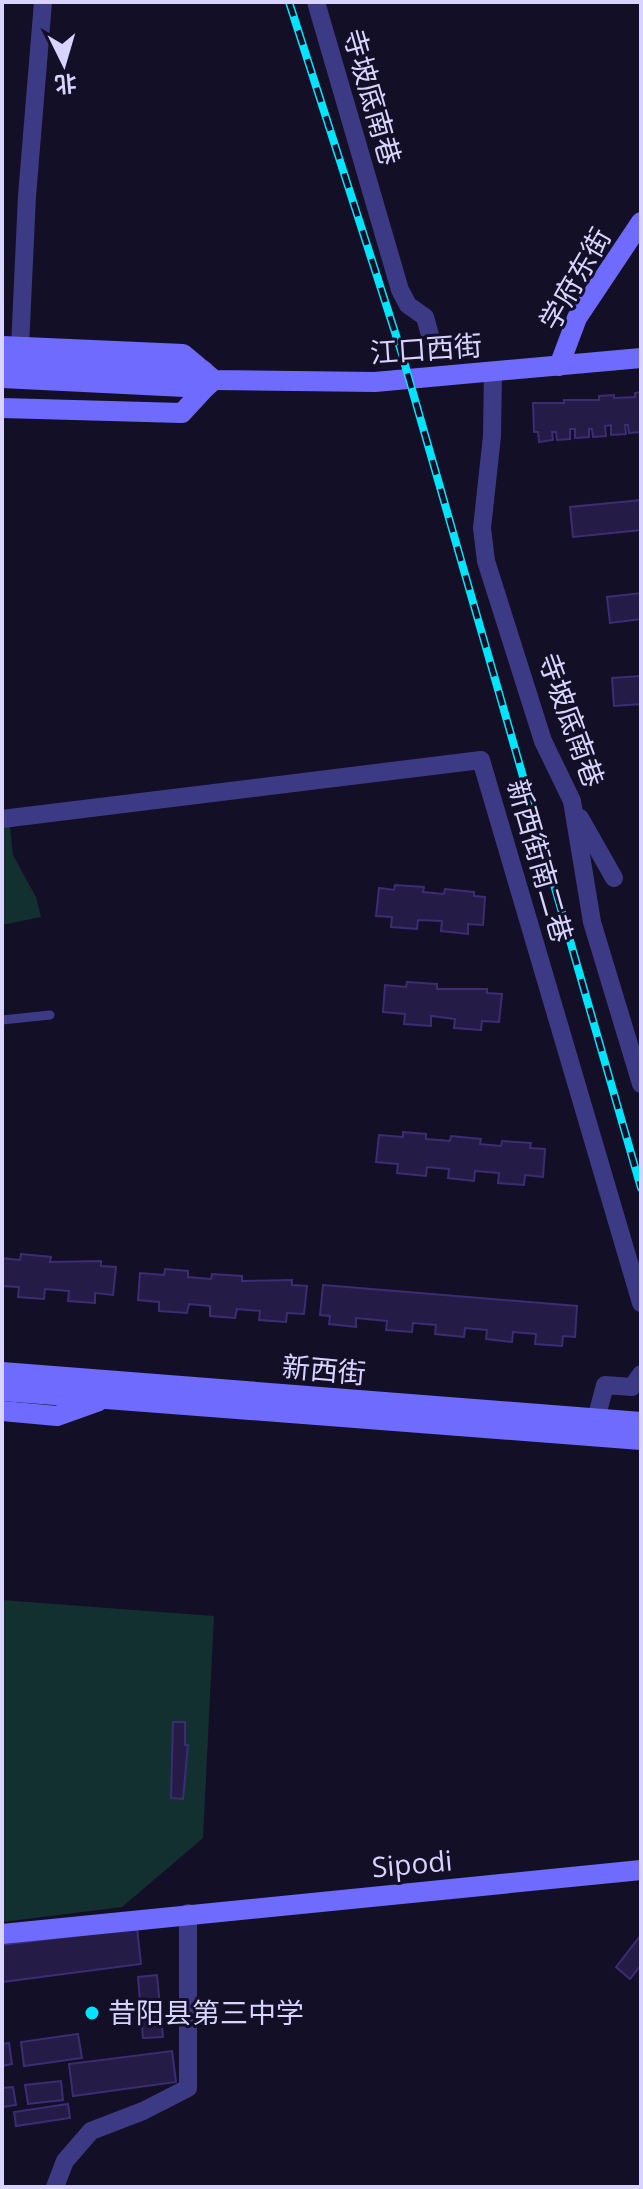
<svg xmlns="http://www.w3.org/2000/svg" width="643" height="2189" viewBox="0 0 643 2189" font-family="'Open Sans','Noto Sans SC',sans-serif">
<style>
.green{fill:#12302f}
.building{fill:#241b47;stroke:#3b2d73;stroke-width:2}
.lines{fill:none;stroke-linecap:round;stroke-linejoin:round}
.lane{stroke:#3d3a85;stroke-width:9}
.street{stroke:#3d3a85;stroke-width:18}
.secondary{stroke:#6f6bff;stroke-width:20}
.rail-casing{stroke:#00e5ff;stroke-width:8}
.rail{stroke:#130f26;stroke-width:5;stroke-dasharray:15;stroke-linecap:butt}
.poi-dot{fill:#00e5ff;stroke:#130f26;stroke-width:3}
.labels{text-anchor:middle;stroke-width:6;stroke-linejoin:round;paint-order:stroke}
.street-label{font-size:28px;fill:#d9d4ff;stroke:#130f26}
.poi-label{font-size:28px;fill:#d9d4ff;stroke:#130f26;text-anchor:start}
</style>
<rect width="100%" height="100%" fill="#130f26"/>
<g class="green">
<polygon points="2,826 10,827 13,855 36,897 41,917 2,925"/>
<polygon points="2,1600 214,1616 203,1838 122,1907 2,1922"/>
</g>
<g class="building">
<polygon points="641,392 641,432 629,433 628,425 625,425 626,434 611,435 611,425 605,426 606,436 593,437 592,429 589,429 589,437 575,438 575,429 570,429 570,439 557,440 556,432 552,432 553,440 539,442 538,432 534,432 533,403 564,403 564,400 599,400 599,396 614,395 614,398 635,397 635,393"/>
<polygon points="641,500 641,530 573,537 570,507"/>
<polygon points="641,593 641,619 610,623 607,597"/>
<polygon points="641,676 641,704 614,706 612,678"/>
<polygon points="395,885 424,887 423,892 444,894 445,889 474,892 474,896 485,897 483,925 468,924 468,934 441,931 442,921 418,920 417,929 391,927 392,917 376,916 379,888 394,890"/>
<polygon points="407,982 437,984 437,989 487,989 487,993 502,994 499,1022 482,1021 481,1030 454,1028 455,1019 431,1016 431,1026 404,1024 405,1014 383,1012 385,985 406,987"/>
<polygon points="403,1132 426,1134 426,1139 450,1141 451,1136 481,1139 480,1144 501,1146 502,1141 531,1143 530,1148 545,1149 543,1177 525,1175 524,1185 498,1183 499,1173 475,1171 474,1181 448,1178 449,1169 427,1167 426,1176 397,1173 398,1164 376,1162 379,1135 403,1137"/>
<polygon points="21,1254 51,1257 50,1262 101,1261 101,1266 116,1267 113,1295 95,1293 95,1303 68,1301 69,1291 45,1289 44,1299 18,1297 19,1287 2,1286 2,1258 20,1260"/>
<polygon points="165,1269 188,1271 188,1277 211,1279 212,1274 242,1276 242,1281 292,1280 292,1285 307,1286 304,1314 287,1313 286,1322 259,1320 260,1311 237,1309 235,1318 210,1316 210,1306 189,1304 187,1313 159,1311 159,1302 138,1300 140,1273 164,1275"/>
<polygon points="323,1285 577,1306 575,1337 563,1336 562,1346 535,1344 536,1334 513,1332 512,1342 486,1339 487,1330 465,1328 464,1337 435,1334 436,1325 413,1323 412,1332 386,1330 387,1321 356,1318 356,1327 329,1324 330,1316 320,1315"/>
<polygon points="173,1722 185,1722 185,1745 188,1745 183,1799 171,1798"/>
<polygon points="137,1928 141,1964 2,1982 2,1945"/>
<polygon points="641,1935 641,1965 630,1979 616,1967"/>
<polygon points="157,1975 163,2037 143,2038 138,1977"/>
<polygon points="78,2034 82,2058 24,2066 21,2042"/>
<polygon points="9,2043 12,2064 2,2066 2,2044"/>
<polygon points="172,2051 176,2082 73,2096 69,2064"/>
<polygon points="61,2081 63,2100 28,2104 25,2085"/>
<polygon points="13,2087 16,2105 2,2107 2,2088"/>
<polygon points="68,2104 70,2118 16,2126 14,2112"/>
</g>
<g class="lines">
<polyline class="lane" points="2,1020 50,1015"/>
<g class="street">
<polyline points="316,2 400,290 408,305 425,317 430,335"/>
<polyline points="20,347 27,196 43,2"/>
<polyline points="493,372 492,436 482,528 486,561 543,741 572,801 592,922 641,1084"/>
<polyline points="580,818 614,878"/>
<polyline points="2,819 481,760 641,1303"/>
<polyline points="596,1419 605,1385 632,1387 641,1374"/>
<polyline points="55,2187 65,2161 91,2131 143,2111 188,2088 188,1913"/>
</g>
<g class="secondary">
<polyline points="2,346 183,354 214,380 375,382 641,358"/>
<polyline points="2,364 204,371"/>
<polyline points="559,366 577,318 641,222"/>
<polyline points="2,378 205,388 214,380"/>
<polyline points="2,408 182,413 205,388"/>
<polyline points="2,1372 641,1422"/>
<polyline points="2,1391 641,1440"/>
<polyline points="2,1411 57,1416 99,1401"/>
<polyline points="2,1934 641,1870"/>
</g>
<g class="rail-casing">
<polyline id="rail" points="289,2 401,351 641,1188"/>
</g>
<use href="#rail" class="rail"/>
</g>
<circle class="poi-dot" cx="92" cy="2013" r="8"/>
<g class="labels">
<g class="street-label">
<text transform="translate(372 97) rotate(74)" y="10">寺坡底南巷</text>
<text transform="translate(575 279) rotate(-60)" y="10">学府东街</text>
<text transform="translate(426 349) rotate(-4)" y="10">江口西街</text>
<text transform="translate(571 720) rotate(70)" y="10">寺坡底南巷</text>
<text transform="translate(540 861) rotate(74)" y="10">新西街南二巷</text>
<text transform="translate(324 1370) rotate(5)" y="10">新西街</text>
<text transform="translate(412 1864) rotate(-5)" y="10">Sipodi</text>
</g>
<g class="poi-label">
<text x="108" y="2023">昔阳县第三中学</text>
</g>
</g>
<rect width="643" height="2189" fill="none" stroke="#d9d4ff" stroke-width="8"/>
<g transform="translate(64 64) rotate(175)" stroke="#130f26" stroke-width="6" paint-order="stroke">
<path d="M0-6L14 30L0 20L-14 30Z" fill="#d9d4ff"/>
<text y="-12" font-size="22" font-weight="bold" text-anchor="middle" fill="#d9d4ff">北</text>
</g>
</svg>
